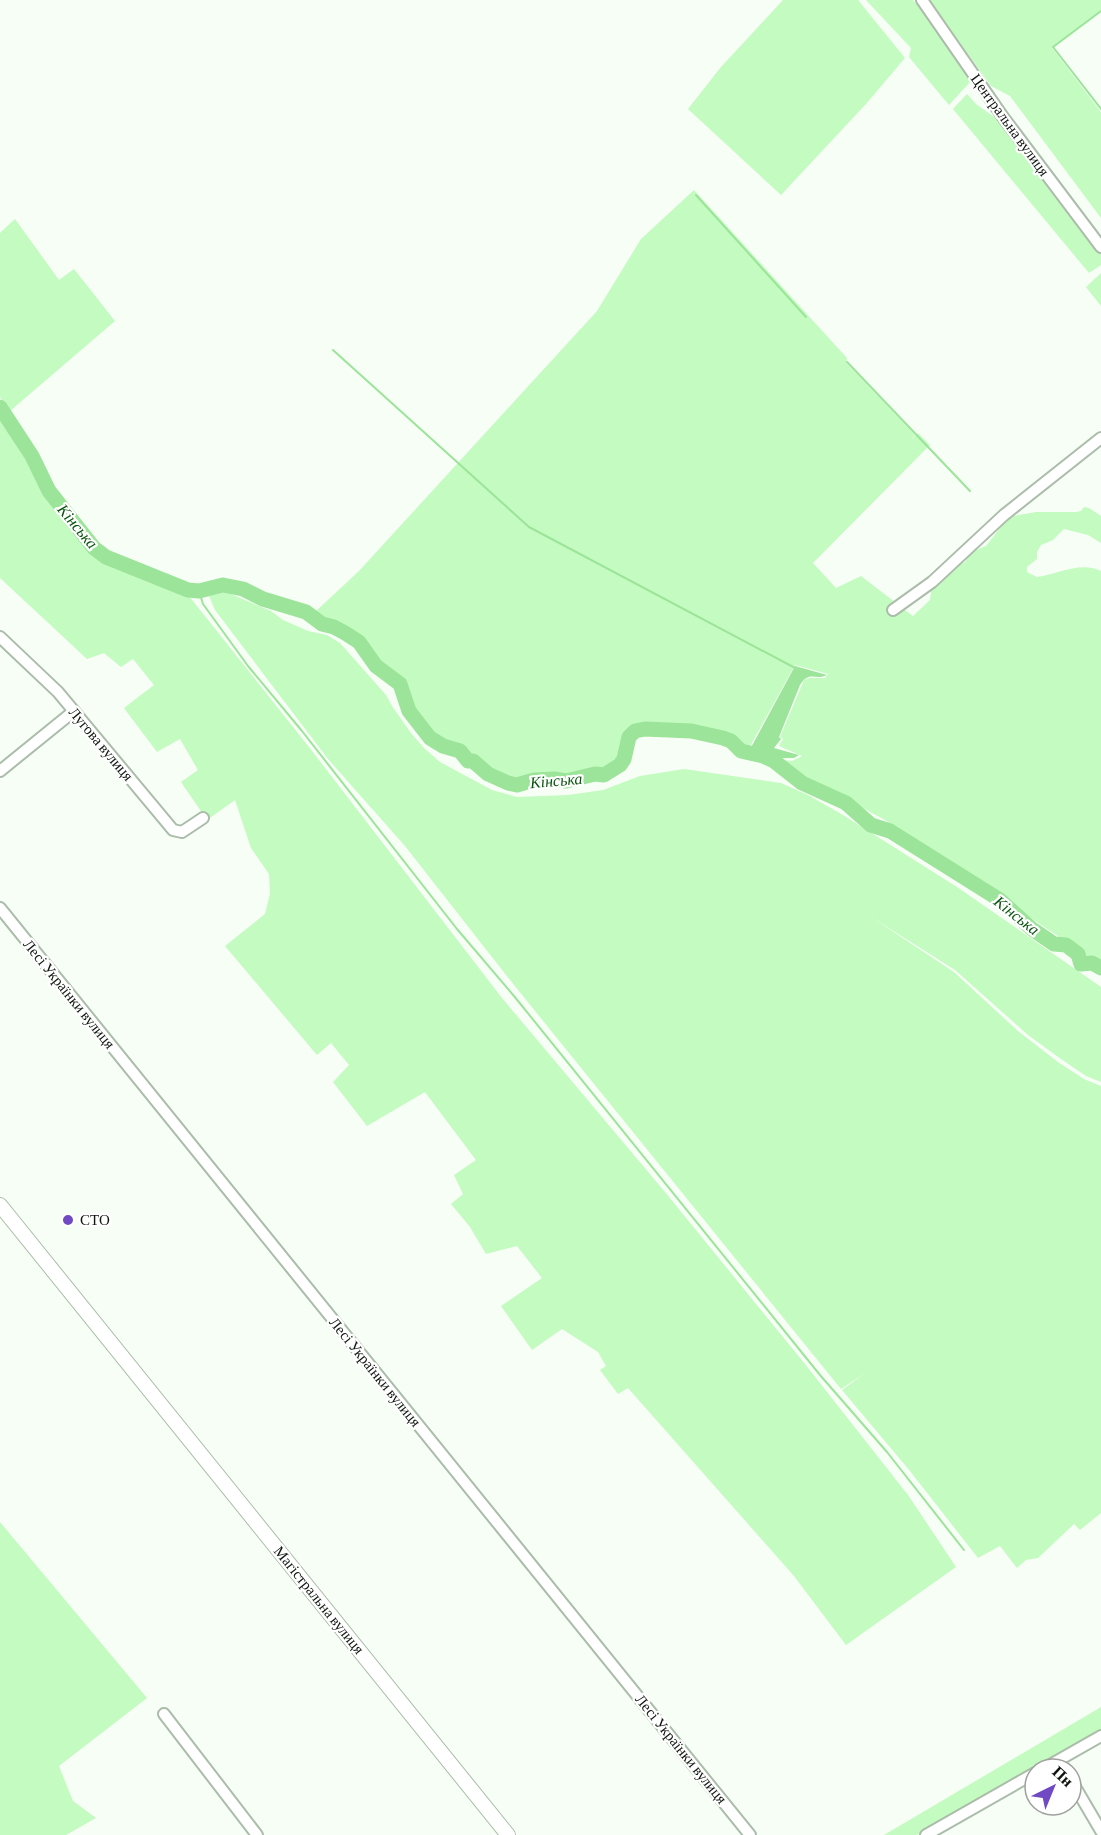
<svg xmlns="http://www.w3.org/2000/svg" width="1101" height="1835" viewBox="0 0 1101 1835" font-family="'Crimson Pro',serif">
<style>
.green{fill:#c4fbc1}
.water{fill:#9ce499}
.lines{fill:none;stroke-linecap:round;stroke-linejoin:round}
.stream{stroke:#9ce499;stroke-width:2}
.river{stroke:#9ce499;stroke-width:15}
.minor-casing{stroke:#abbdaa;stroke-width:14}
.secondary-casing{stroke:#abbdaa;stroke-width:16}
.minor{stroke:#fff;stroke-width:10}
.secondary{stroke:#fff;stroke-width:14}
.poi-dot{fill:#704ac3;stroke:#fff;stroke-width:2}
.labels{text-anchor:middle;stroke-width:4.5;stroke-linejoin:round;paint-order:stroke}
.street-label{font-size:15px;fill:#0e140e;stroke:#fff}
.poi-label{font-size:15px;fill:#0e140e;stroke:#fff;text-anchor:start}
.water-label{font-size:16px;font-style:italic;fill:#0a560e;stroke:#fff}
</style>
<rect width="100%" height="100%" fill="#f7fef6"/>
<g class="green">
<polygon points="783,0 858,0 905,58 866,104 781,195 688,109 721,67"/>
<polygon points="866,0 913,0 917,4 971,81 949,105 909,57 911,48"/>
<polygon points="929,0 1101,0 1101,10 1052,48 1101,112 1101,218 1010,96 991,86"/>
<polygon points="967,94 976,104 1004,124 1101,254 1101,265 1089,273 953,109"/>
<path d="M694,190L847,358L846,363L915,435L911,440L918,433L930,445L813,563L836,588L861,576L913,616L930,600L932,585L935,582L947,576L953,568L965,562L971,552L986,546L1004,523L1013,516L1036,512H1076L1081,511L1084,507L1089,508L1101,516V543L1088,535L1064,529L1053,540L1041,545L1037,552V559L1027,567V572L1037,577C1058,574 1081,561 1101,571V965L885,820L791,769L780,760L792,761L802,756L779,746L783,739L780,737L804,680L809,678H825L828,674L795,665L748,750H743C739,745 735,739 730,737C705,726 645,716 624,735L619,762L606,770L571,776L509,781L503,778L460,747L444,743L425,728L413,709L407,684L378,661L363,642L315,612L359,571L597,311L641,239Z"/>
<polygon points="15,219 59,280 74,269 115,321 10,411 0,397 0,233"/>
<polygon points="1101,273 1101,306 1086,287"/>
<path d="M0,417C6,425 13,434 19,443C41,480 60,530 96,555C124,575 160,579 189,596L309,747L502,998L665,1192L805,1364L908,1495L956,1567L846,1645L794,1576L628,1388L618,1394L600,1370L606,1366L598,1352L562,1329L532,1350L501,1306L542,1278L517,1246L486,1254L470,1227L451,1204L463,1194L454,1175L476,1160L425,1092L367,1126L333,1082L349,1065L331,1043L317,1055L225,946L265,914L270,894L269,874L251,848L235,800L207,820L181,782L198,770L180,739L157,752L124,708L154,685L133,659L121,667L104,653L87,659L0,578Z"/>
<polygon points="226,592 271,611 283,620 308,631 327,635 340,643 386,695 392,706 411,733 424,748 440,762 492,790 517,797 568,795 603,790 640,776 684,769 781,783 808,795 843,815 957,887 1101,987 1101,1082 1086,1076 1061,1059 1028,1035 955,970 868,915 954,972 1018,1031 1058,1062 1084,1079 1101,1086 1101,1513 1080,1530 1074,1524 1038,1558 1026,1560 1017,1568 1000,1546 978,1558 910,1471 842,1390 865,1373 841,1389 514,985 405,846 328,759 215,610 209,596"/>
<polygon points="0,1522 147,1698 59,1766 73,1801 96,1818 66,1835 0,1835"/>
<polygon points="1101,1707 1101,1731 917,1835 884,1835"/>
</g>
<path class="water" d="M795,666L827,675C815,681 810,670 800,685L779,737L781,739L774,748L799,755L794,758H778L781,762L777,767L764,758L747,755Z"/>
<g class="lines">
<g class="stream">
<polyline points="1101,11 1053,47 1101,109"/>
<polyline points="696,195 806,317"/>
<polyline points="333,350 529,527 797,669"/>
<polyline points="847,362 970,491"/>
<polyline points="199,591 203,604 248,666 302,731 457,929 514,996 820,1375 887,1452 964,1550"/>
</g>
<polyline class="river" points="0,407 32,456 49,491 94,548 106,557 188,590 199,591 223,585 243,589 263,599 306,612 322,624 334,627 345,633 359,642 376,666 400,684 409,711 430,738 443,746 460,751 468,761 473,761 488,774 508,783 517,785 534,780 554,779 566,781 595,774 604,775 620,765 624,759 629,737 635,731 645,729 691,731 723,738 731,741 741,751 763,756 774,761 802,783 846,803 871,825 890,831 1000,900 1032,929 1054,944 1066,945 1078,954 1081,964 1092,963 1101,968"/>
<g class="minor-casing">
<g id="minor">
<polyline points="922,0 1003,117 1101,247"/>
<polyline points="893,610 932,582 1004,515 1101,438"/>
<polyline points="0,637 58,692 173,830 182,832 203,818"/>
<polyline points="0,771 74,711"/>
<polyline points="0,908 750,1835"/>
<polyline points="164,1714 257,1835"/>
<polyline points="1043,1769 1101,1736"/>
<polyline points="1071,1780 1101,1831"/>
<polyline points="926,1835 1035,1773"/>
</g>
</g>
<g class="secondary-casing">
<polyline id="secondary" points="0,1205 508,1835"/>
</g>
<use href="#minor" class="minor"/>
<use href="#secondary" class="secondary"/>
</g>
<circle class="poi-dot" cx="68" cy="1220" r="6"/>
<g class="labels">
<g class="street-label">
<text transform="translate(1010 125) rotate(54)" y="5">Центральна вулиця</text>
<text transform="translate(101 744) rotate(50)" y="5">Лугова вулиця</text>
<text transform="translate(69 994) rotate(51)" y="5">Лесі Українки вулиця</text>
<text transform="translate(375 1372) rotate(51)" y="5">Лесі Українки вулиця</text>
<text transform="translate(319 1600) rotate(51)" y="5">Магістральна вулиця</text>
<text transform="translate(681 1749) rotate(51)" y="5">Лесі Українки вулиця</text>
</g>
<g class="poi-label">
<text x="80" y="1225">СТО</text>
</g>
<g class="water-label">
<text transform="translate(78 526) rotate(50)" y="6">Кінська</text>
<text transform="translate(556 780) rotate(-5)" y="6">Кінська</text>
<text transform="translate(1017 915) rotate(38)" y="6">Кінська</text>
</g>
</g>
<g transform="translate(1053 1787) rotate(43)"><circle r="28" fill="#ffffff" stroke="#9fa19f" stroke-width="1.5"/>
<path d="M0-4.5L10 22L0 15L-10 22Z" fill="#704ac3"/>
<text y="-9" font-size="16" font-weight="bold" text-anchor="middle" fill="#0e140e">Пн</text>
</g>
</svg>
